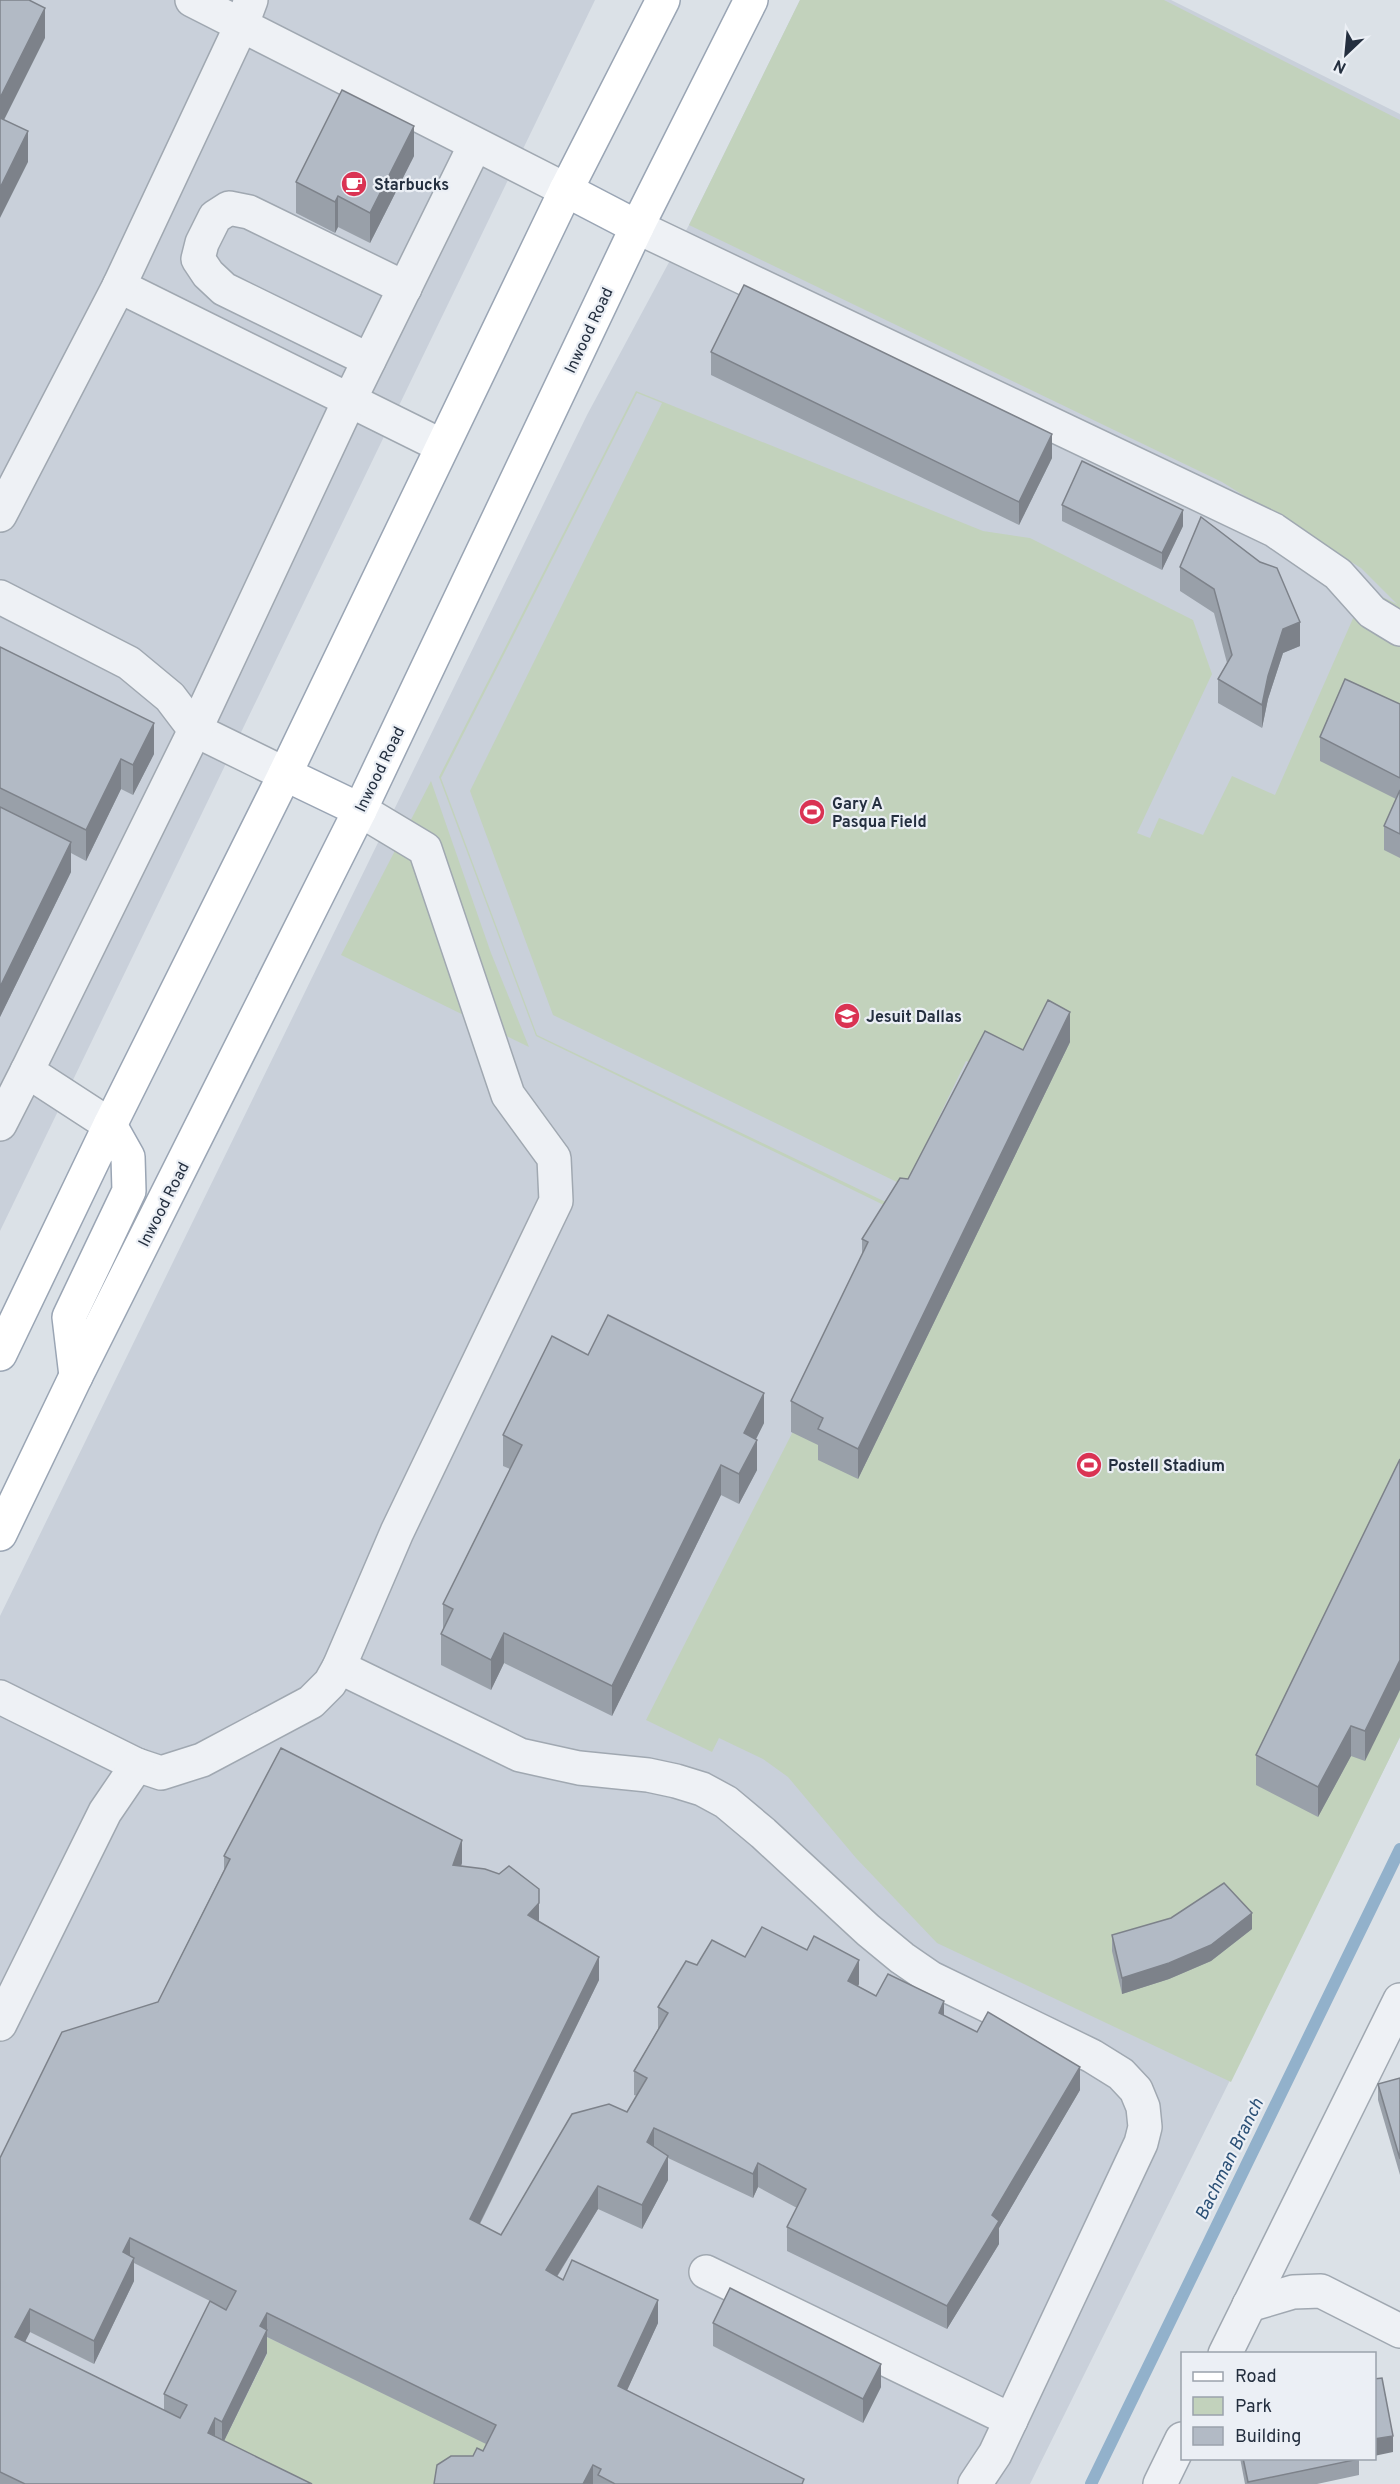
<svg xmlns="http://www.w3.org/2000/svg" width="1400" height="2484" viewBox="0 0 1400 2484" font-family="Overpass,sans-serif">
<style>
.built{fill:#c9d0da}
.green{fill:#c2d2bc;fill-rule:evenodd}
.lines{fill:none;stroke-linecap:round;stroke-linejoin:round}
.stream{stroke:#92b1cb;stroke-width:12}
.minor-casing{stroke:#a0a8b1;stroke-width:36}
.major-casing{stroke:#9aa5b4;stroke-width:36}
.minor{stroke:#eef1f5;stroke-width:33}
.major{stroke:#fff;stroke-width:33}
.wall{fill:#99a0a9;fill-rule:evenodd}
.shaded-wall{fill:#7d828a}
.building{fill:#b2bac5;stroke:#7d828a;stroke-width:1.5;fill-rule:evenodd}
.labels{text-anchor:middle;stroke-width:4.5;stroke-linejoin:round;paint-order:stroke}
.poi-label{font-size:16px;font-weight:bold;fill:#242f3f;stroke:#ebeff5;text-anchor:start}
.street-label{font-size:16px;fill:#242f3f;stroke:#ebeff5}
.water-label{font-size:18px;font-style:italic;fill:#2b5076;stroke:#ebeff5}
</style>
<rect width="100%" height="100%" fill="#dbe1e7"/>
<g class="built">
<polygon points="0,0 595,0 0,1231"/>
<polygon points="800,0 1171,0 1400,114 1400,1737 1030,2484 0,2484 0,1616 587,415 689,225"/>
</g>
<g class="green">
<path d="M800,0H1164L1400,120V1737L1231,2082L937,1943L856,1858L788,1777L763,1759L719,1738L712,1752L646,1720L979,1066L966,1061L894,1210L536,1036L439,777L636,391L983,531L1030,538L1193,620L1212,674L1137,833L1150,838L1159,818L1203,835L1232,776L1275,795L1366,589L1397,604L1361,568L1222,482L689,225ZM637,393L662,403L470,791L553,1015L903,1185L894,1206L537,1035L441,778Z"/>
<polygon points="431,781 491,953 529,1047 341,955"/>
<polygon points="267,2337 496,2448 444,2484 264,2484 222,2445 267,2354"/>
</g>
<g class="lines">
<polyline class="stream" points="1091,2484 1400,1849"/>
<g class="minor-casing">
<g id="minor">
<polyline points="192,0 566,190"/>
<polyline points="637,227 1274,530 1338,574 1372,612 1400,629"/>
<polyline points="119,286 442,446"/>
<polyline points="369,360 224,289 208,274 198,259 202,243 215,217 229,208 249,212 405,288"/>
<polyline points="0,515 119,286 242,24 251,0"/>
<polyline points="0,597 129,663 170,697 195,730 285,774"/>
<polyline points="0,1124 27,1071"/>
<polyline points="110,1125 27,1071 195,730 350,399 475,145"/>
<polyline points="339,1667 520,1755 579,1768 648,1775 676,1781 702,1789 726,1802 763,1833 868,1930 902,1958 931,1978 1092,2056 1121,2074 1136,2090 1143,2107 1145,2127 1141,2143 995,2454 975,2484"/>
<polyline points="0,1697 137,1765 161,1773 202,1760 311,1702 330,1683 339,1667 397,1532 556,1201 554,1158 508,1095 425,849 360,810"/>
<polyline points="0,2024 105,1812 137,1765"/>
<polyline points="706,2272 1011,2420"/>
<polyline points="1249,2305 1293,2292 1321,2291 1400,2331"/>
<polyline points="1225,2354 1400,2000"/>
<polyline points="1160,2484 1182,2439"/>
</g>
</g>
<g class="major-casing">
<g id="major">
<polyline points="566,190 637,227"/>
<polyline points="285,774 360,810"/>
<polyline points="0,1354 110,1125 285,774 566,190 663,0"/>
<polyline points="76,1376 69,1317 129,1191 128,1157 110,1125"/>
<polyline points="0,1534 76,1376 360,810 637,227 751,0"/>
</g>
</g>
<use href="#minor" class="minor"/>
<use href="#major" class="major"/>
</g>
<g class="wall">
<polygon points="414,156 370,243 338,227 335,233 296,213 296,182"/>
<polygon points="711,352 1052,458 1019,525 711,375"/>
<polygon points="1062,505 1183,526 1162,570 1062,521"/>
<polygon points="1180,567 1300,646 1283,653 1268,699 1262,728 1218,703 1218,679 1227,663 1214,613 1180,591"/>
<polygon points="0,647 154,754 133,795 121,789 86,861 71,853 71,872 0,1017"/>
<polygon points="1400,704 1400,858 1384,850 1384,826 1396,799 1320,761 1320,737"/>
<polygon points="1070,1042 858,1479 818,1460 818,1445 791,1432 791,1401 862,1255 862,1239 908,1179 1023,1050"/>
<polygon points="588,1355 764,1423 756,1439 757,1470 739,1504 721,1495 612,1716 504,1663 491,1690 441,1665 441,1634 443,1629 443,1604 510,1469 503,1466 503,1435"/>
<polygon points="1400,1459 1365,1761 1351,1756 1318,1817 1256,1785 1256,1755"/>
<path d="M224,1856L462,1863L461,1866L539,1922L599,1980L480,2224L501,2235L627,2112L637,2096L634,2095V2071L658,2029V2007L697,1965L745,1957L859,1984L858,1986L876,1996L944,2016L1080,2090L999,2228V2244L947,2329L787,2251V2227L797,2208L758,2187L753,2198L668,2158V2180L642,2229L598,2209L557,2277L563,2280L658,2323L627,2390L804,2484H434L473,2456L483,2451L486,2444L267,2337V2353L224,2441L312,2484H0V2158L158,2002L224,1870ZM134,2263L210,2301L164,2394V2410L25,2342L30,2332L94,2364L134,2281Z"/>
<polygon points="1252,1929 1211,1961 1169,1979 1122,1994 1112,1951 1112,1935"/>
<polygon points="1400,2078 1400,2175 1378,2100 1378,2084"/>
<polygon points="713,2323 881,2387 863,2423 713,2346"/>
<polygon points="1240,2458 1361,2458 1359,2459 1359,2475 1317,2484 1245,2484"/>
</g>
<g class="shaded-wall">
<polygon points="45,8 45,38 0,128 0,98"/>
<polygon points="414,126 414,156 370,243 370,213"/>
<polygon points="28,131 28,162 0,218 0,188"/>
<polygon points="338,196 338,227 335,233 335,202"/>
<polygon points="1052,434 1052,458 1019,525 1019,502"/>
<polygon points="1183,510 1183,526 1162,570 1162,553"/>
<polygon points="1300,622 1300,646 1283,653 1268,699 1262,728 1262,705 1268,676 1283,629"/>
<polygon points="154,723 154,754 133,795 133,765"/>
<polygon points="121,759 121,789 86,861 86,830"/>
<polygon points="71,842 71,872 0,1017 0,987"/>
<polygon points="1070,1012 1070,1042 858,1479 858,1449"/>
<polygon points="764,1393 764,1423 744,1463 744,1433"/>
<polygon points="757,1440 757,1470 739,1504 739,1474"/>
<polygon points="721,1465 721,1495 612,1716 612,1686"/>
<polygon points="504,1633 504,1663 491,1690 491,1660"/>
<polygon points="1400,1660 1400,1690 1365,1761 1365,1731"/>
<polygon points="1351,1726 1351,1756 1318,1817 1318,1787"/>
<polygon points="462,1840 462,1863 453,1888 453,1865"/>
<polygon points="539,1889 539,1926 528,1915"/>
<polygon points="1252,1913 1252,1929 1211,1961 1169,1979 1122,1994 1122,1978"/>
<polygon points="599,1957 599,1980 470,2243 470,2219"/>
<polygon points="859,1960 859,1984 848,2005 848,1981"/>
<polygon points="944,2001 944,2025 939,2013"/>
<polygon points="1080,2067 1080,2090 999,2228 999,2244 947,2329 947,2306 992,2215"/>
<polygon points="654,2128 654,2152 647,2142"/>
<polygon points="668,2156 668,2180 642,2229 642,2205"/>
<polygon points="758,2163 758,2187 753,2198 753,2174"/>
<polygon points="598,2186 598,2209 546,2294 546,2270"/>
<polygon points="130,2238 130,2261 123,2252"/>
<polygon points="134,2258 134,2281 94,2364 94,2341"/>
<polygon points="658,2300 658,2323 618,2410 618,2386"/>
<polygon points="30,2309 30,2332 15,2361 15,2337"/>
<polygon points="267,2313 267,2353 222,2445 222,2422 260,2326"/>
<polygon points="881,2364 881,2387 863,2423 863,2399"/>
<polygon points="215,2418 215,2442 208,2433"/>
<polygon points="1393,2436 1393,2452 1374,2456 1374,2439"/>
<polygon points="593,2465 593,2484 583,2484"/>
</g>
<g class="building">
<polygon points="0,0 29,0 45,8 0,98"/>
<polygon points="342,90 414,126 370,213 338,196 335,202 296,182"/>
<polygon points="0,118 28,131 0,188"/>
<polygon points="744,285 1052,434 1019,502 711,352"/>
<polygon points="1082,461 1183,510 1162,553 1062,505"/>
<polygon points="1201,517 1260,562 1277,568 1300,622 1283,629 1268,676 1262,705 1218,679 1232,655 1214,589 1180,567"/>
<polygon points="0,647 154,723 133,765 121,759 86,830 0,788"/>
<polygon points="1345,679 1400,704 1400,778 1320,737"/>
<polygon points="1400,790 1400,834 1384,826"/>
<polygon points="0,807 71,842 0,987"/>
<polygon points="1048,1000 1070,1012 858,1449 818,1429 823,1418 791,1401 868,1242 862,1239 900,1178 908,1179 985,1031 1023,1050"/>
<polygon points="608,1315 764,1393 744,1433 757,1440 739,1474 721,1465 612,1686 504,1633 491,1660 441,1634 453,1609 443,1604 522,1445 503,1435 552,1336 588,1355"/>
<polygon points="1400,1459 1400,1660 1365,1731 1351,1726 1318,1787 1256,1755"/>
<path d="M281,1748L462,1840L453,1865L485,1869L499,1874L509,1866L539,1889V1903L528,1915L599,1957L470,2219L501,2235L572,2114L609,2104L627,2112L647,2078L634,2071L668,2013L658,2007L686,1961L697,1965L712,1940L745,1957L762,1927L807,1950L814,1936L859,1960L848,1981L876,1996L888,1974L944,2001L939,2013L977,2032L988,2012L1080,2067L992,2215L999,2221L947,2306L787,2227L806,2189L758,2163L753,2174L654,2128L647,2142L668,2156L642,2205L598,2186L546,2270L563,2280L572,2260L658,2300L618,2386L804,2479L802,2484H615L598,2475L601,2469L593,2465L583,2484H434L437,2465L451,2456H473L477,2448L483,2451L496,2425L267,2313L260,2326L267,2330L222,2422L215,2418L208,2433L312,2484H25L0,2472V2158L62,2032L158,2002L230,1859L224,1856ZM130,2238L236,2291L226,2310L210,2301L164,2394L187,2405L180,2418L15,2337L30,2309L94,2341L134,2258L123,2252Z"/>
<polygon points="1224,1883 1252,1913 1211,1945 1169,1963 1122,1978 1112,1935 1171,1918"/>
<polygon points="1400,2078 1400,2159 1378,2084"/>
<polygon points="730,2288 881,2364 863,2399 713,2323"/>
<polygon points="1382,2378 1393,2436 1374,2439 1374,2379"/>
<polygon points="1243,2458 1359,2458 1359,2459 1248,2482"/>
</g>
<defs>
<g id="cafe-disc" transform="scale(1.35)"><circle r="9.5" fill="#da3353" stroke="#ebeff5"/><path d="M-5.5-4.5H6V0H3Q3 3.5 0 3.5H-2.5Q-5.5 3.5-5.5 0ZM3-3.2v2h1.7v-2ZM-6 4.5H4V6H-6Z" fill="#fff"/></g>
<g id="stadium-disc" transform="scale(1.35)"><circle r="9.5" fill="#da3353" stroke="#ebeff5"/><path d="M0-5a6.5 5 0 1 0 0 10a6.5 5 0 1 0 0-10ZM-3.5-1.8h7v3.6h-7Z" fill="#fff"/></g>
<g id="school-disc" transform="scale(1.35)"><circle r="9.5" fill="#da3353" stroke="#ebeff5"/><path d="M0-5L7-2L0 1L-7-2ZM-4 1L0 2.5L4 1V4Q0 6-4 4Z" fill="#fff"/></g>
</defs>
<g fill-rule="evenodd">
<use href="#cafe-disc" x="354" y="184"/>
<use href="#stadium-disc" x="812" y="812"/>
<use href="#school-disc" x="847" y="1016"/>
<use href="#stadium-disc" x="1089" y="1465"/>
</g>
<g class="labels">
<g class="poi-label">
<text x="374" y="190">Starbucks</text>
<text x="832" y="809">Gary A<tspan x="832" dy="18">Pasqua Field</tspan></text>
<text x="866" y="1022">Jesuit Dallas</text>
<text x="1108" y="1471">Postell Stadium</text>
</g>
<g class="street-label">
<text transform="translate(588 330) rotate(-65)" y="6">Inwood Road</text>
<text transform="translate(379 769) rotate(-64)" y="6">Inwood Road</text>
<text transform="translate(163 1204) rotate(-63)" y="6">Inwood Road</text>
</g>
<g class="water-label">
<text transform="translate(1229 2159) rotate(-64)" y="6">Bachman Branch</text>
</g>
</g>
<rect x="1181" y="2352" width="195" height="108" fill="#ebeff5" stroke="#9ba2ac" stroke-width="1.5"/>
<rect x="1193" y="2372" width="30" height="9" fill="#ffffff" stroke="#9ba2ac" stroke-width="1.5"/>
<text x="1235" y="2382" font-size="18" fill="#242f3f">Road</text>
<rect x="1193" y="2397" width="30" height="18" fill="#c2d2bc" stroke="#9ba2ac" stroke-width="1.5"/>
<text x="1235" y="2412" font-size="18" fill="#242f3f">Park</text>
<rect x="1193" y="2427" width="30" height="18" fill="#b2bac5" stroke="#9ba2ac" stroke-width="1.5"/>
<text x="1235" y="2442" font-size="18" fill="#242f3f">Building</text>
<g transform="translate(1346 54) rotate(206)" stroke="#ebeff5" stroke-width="4.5" paint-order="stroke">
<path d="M0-4.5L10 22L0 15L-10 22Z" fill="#242f3f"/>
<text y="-9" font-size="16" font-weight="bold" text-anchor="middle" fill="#242f3f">N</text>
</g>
</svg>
